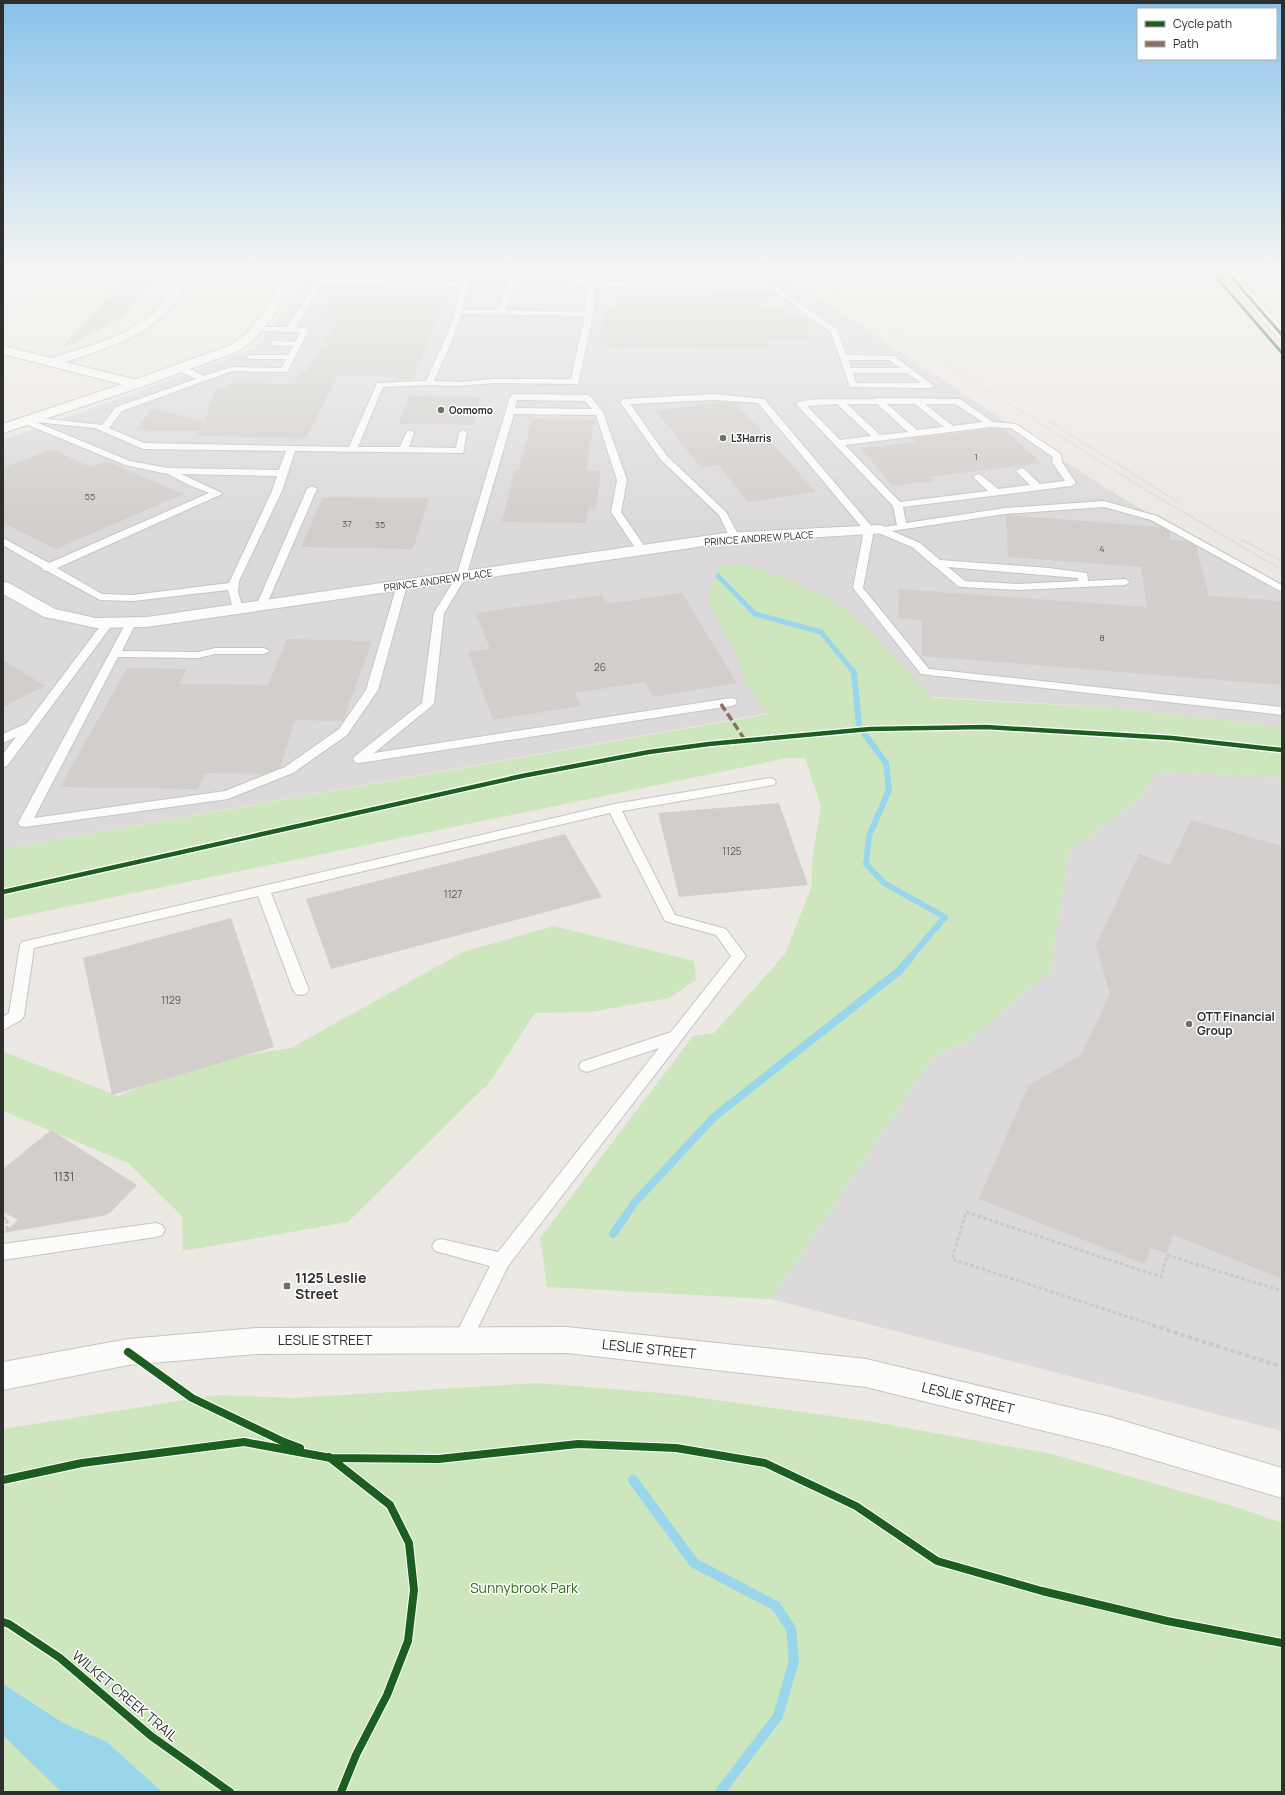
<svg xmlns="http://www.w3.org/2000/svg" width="1285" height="1795" viewBox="0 0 1285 1795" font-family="Manrope,sans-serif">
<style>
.industrial{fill:#dcd9db}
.green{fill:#cee6be}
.water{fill:#99d6ec}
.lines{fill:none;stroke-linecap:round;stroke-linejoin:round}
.stream-far3{stroke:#99d6ec;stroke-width:5}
.stream-far2{stroke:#99d6ec;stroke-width:6}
.stream-far1{stroke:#99d6ec;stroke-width:8}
.stream{stroke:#99d6ec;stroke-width:10}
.building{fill:#d1cecb}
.service-casing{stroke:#c5c4c5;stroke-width:2}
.minor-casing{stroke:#c5c4c5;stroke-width:2}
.tertiary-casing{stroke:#c5c4c5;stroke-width:2}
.secondary-casing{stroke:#c5c4c5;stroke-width:2}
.path-far1{stroke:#c9c9c8;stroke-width:3;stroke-dasharray:3.5 2.5;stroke-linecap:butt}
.path{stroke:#c9c9c8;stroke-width:4;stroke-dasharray:4.5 3;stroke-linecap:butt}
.service{fill:#fcfcfb;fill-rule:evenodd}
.minor{fill:#fcfcfb;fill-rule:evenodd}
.tertiary{fill:#fcfcfb;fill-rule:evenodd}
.secondary{fill:#fcfcfb;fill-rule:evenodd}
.rail-far1{stroke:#dfdfe1;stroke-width:1.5}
.rail{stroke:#dfdfe1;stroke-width:2}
.quiet{stroke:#8d6e63;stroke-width:3.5;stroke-dasharray:8 3.5;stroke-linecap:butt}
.cycleway-far2-casing{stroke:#fff;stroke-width:4.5}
.cycleway-far1-casing{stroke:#fff;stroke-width:7}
.cycleway-casing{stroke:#fff;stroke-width:10}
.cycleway-far2{stroke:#1b5e20;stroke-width:3}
.cycleway-far1{stroke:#1b5e20;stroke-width:4.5}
.cycleway{stroke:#1b5e20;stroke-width:8}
.poi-dot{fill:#706f6e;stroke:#fff;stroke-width:1.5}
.labels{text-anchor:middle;stroke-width:3;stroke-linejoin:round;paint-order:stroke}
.far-number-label{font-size:9px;fill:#585857}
.far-poi-label{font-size:10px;font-weight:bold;fill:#2e2e2e;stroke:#fff;text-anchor:start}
.far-street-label{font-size:10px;fill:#2e2e2e;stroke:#fff}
.number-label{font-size:10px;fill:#585857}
.poi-label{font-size:12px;font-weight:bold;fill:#2e2e2e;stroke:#fff;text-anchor:start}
.near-number-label{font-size:12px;fill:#585857}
.near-poi-label{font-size:14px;font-weight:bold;fill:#2e2e2e;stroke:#fff;text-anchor:start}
.near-street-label{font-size:14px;fill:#2e2e2e;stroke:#fff}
.near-park-label{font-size:14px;fill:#2c6e1b;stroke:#fff}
</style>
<rect width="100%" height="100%" fill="#ece8e4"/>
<g class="industrial">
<polygon points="316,269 492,269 782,274 1101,485 1282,594 1282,727 1117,708 937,697 763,714 3,849 3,440 160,384 256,348"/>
<polygon points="1157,772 1282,777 1282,1431 771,1299 933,1056 966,1042 1050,972 1069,852 1139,798"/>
</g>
<g class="green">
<polygon points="739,563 787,579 835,601 867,628 932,698 1117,708 1282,727 1282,777 1157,772 1139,798 1069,852 1050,972 966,1042 933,1056 771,1299 547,1287 540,1238 693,1036 714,1033 785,954 811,888 813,853 821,806 805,758 788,758 3,920 3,849 769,714 746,685 740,663 707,598 718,567"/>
<polygon points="554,926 694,961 696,980 669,998 591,1012 535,1013 490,1082 348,1222 183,1251 182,1216 128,1163 3,1111 4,1052 119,1096 188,1065 291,1048 463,952"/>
<polygon points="538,1383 673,1394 874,1422 1052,1454 1243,1509 1282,1523 1282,1792 3,1792 3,1429 216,1395 293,1398"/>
</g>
<polygon class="water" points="3,1684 63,1723 107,1742 162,1792 61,1792 3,1735"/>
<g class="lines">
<polyline class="stream-far3" points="718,576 755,614 821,632 853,671"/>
<g class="stream-far2">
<polyline points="852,670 854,672 859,725"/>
<polyline points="863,732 886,763 889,790 869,836 866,864 884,883 945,917 910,958"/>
</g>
<polyline class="stream-far1" points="613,1234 635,1202 714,1117 899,971 911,957"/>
<polyline class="stream" points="633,1480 694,1563 776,1606 791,1629 794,1661 778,1716 720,1792"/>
</g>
<g class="building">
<polygon points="134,269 162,269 121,318 66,347 64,345"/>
<polygon points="335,289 448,290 413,379 394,379 395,376 338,375 306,438 196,436 200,431 137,430 152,408 204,422 216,388 227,388 231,383 294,384 300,372 306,372 338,322 316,321"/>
<polygon points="620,289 761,292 762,309 786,310 787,317 807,317 811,341 769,340 769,348 622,346 622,348 599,343 605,308 617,308"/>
<polygon points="409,396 481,397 473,425 399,424"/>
<polygon points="725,402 736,403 816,492 748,502 719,465 701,468 656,411"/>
<polygon points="532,419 594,420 586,470 601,471 596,508 588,508 586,523 502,522 515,470 519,470"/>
<polygon points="991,429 1004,429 1041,463 929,477 933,481 893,486 860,448 916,442 913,438"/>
<polygon points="52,449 91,467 107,461 183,494 56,549 3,523 3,468"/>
<polygon points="323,497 429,498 413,549 301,547"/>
<polygon points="1006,515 1160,527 1169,531 1171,540 1186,541 1196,546 1209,596 1282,601 1282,685 922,656 922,620 898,618 899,589 1147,607 1141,567 1008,557"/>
<polygon points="682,593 737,683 653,697 645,682 575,693 581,706 493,720 468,652 490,649 476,613 601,595 606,604"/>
<polygon points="287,639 372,641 343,721 295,720 280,768 264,774 205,773 198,789 60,787 127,668 187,669 179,684 268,685"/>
<polygon points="3,660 45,686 3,707"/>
<polygon points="779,803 808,885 679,897 658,813"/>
<polygon points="1191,820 1282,846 1282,1279 1173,1235 1167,1253 1150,1248 1145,1264 979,1199 1028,1086 1081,1055 1110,994 1096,945 1139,854 1170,865"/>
<polygon points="565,834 602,897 331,969 306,899"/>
<polygon points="231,918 274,1047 112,1095 83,958"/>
<polygon points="51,1130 137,1185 111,1212 103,1216 3,1233 18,1220 3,1212 3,1169"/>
</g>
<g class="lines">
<g class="service-casing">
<g id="service">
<path d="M463,269L466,272L464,274L468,284L462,310H498L510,274L514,272L532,271L587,281L776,287L837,329L846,355L894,356L934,386L930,388L850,387L831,332L774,291L596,285L593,314L578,384L493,383L460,386L429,385L383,387L358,447H400L406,433L410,430L414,433L409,447L456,448L459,433L463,430L467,433L463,453L295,451L282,491L239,581L238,592L243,609L242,611L238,612L233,609L228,590L133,601L100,600L47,571L43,570L42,568L3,545V538L49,563L209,493L189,485L168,474L125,465L28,425L27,423L31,420V417L102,425L116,407L196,379L177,370V366H183L204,376L231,367L281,368L286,359H250L246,357L250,355H288L293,346L274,345L270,343L274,341L295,342L300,332L255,331L251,329L255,327H287L325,270ZM329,273L457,274L459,282L325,279ZM532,275L588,286L585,312L506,310L517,276ZM323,283L459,286C458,318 439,352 426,381L377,383L349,447L144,443L109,428L122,411L232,371L287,372L309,330L305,328L295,327ZM461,314L585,316L571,379H493L460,382L434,381L451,343ZM848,360H889L900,368H851ZM853,373H907L921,383H856ZM36,422L95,428L143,449L286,451L279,470L168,468L130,461ZM181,474L277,476L272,491L229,583L133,595L102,594L57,568L220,495L222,493Z"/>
<path d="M514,394L587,395L590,396L603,412L627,480L621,512L647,550L642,553L638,552L611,512L617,480L596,415L514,414L466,577L444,613L434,704L374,753L731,698L735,699L737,702L735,705L731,706L359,763L355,762L353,759L355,756L422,703L434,613L456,577L510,397ZM517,400L585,401L592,409L515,408Z"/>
<polygon points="715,394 764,399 873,528 874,530 863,588 929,669 1282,707 1282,715 921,674 853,588 864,530 758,403 715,400 630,404 667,456 726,512 740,538 735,541 730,538 719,515 661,460 620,402 624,399"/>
<path d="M879,398L960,399L993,422L1016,424L1061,454L1062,462L1076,483L1071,486L903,507L906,523L1005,508L1104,501L1157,516L1282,585V592L1151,520L1104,507L1005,514L892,531L920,543L940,560L1049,568L1087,573L1088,581L1125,579L1130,582L1125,585L1018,590L962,587L958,586L912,547L876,532L875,530L876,528L897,525L893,506L796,404C806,395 862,402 879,398ZM837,404L871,436L840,440L807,406ZM847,404H877L908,432L880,435ZM887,404H915L944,427L917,430ZM925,404H955L983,422L953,426ZM991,427L1011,428L1053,457L1052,462L1065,481L1040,484L1024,469L1021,468L1016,471L1030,485L998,489L981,475L978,474L973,477L988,491L900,502L845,445ZM948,567L1078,578V581L1018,584L965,581Z"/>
<polygon points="312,486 317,489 266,606 265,608 257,608 256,606 307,489"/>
<polygon points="402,582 407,585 378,690 347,735 293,773 228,799 25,827 20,826 18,823 127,621 131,620 136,623 122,651 198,652 215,648 264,648 270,651 264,654 215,654 198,658 118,657 34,818 225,791 285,767 339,729 366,690 397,585"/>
<polygon points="108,620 113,623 112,625 7,766 3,767 3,754 16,737 3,743 3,734 27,723 104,621"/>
<polygon points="770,778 774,779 776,782 774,785 622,811 675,915 726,929 746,956 508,1266 469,1346 462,1348 455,1346 453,1340 490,1266 435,1251 432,1246 435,1241 441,1239 498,1252 659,1048 587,1072 581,1070 579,1066 581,1062 671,1032 731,956 716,935 665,921 610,813 271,893 309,990 306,994 301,995 296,994 293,990 258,896 34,948 24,1016 21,1020 3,1030 3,1017 9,1013 20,945 22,942 614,804"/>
<polygon points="156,1223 162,1225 165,1230 162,1235 156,1237 3,1260 3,1244"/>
</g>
</g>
<g class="minor-casing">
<g id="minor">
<polygon points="14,282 23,285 25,287 7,299 3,300 3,292 8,289 3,289 3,283"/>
<path d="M172,282L182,284L184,286C182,294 176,301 171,307C143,339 104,349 65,362L141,381L143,384L141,387L136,388L3,354V346L51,358L96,344L127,331L154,312L167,297L156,293L152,288L154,286Z"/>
<polygon points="880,525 886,527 888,530 886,533 725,543 147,627 96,628 50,618 44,617 3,594 3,582 9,583 55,609 96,618 147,617 725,533"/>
</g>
</g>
<g class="tertiary-casing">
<g id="tertiary">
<polygon points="290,269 301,269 272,318 254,340 239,351 141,387 3,433 3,424 131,381 231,345 246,334 263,313"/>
<polygon points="1220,269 1231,269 1282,327 1282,339 1278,338"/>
</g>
</g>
<g class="secondary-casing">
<g id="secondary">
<polygon points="1065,269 1282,270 1282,276 1070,272"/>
<polygon points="567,1327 866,1359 1110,1417 1282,1468 1282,1498 1110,1447 866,1387 567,1353 257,1354 128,1365 3,1390 3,1362 128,1339 257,1328"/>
</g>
</g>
<g class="path-far1">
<polyline points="3,1219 7,1218 7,1232"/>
<polyline points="1156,1326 952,1259 966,1212 1161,1277 1167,1255 1282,1291"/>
</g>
<polyline class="path" points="1152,1325 1282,1367"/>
<use href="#service" class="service"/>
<use href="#minor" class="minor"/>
<use href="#tertiary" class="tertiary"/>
<use href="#secondary" class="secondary"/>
<g class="rail-far1">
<polyline points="797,269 1076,446"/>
<polyline points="1049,421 1088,446"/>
</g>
<g class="rail">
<polyline points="1074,445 1149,492 1282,570"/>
<polyline points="1087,445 1178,502"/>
<polyline points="1242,540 1282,561"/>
</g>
<polyline class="quiet" points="721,704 745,740"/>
<g class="cycleway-far2-casing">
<polyline id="cycleway-far2" points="1282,335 1227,272 1218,279 1282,353"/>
</g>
<g class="cycleway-far1-casing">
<polyline id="cycleway-far1" points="3,892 522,776 649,752 709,744 870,729 986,727 1172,738 1282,750"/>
</g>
<g class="cycleway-casing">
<g id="cycleway">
<polyline points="128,1352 192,1398 284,1442 300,1448"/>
<polyline points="329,1457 390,1505 409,1543 414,1590 408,1641 387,1695 356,1755 341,1792"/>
<polyline points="3,1480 82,1463 244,1442 331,1458 439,1459 578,1444 676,1448 765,1463 856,1506 937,1561 1042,1591 1167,1621 1282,1643"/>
<polyline points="3,1622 9,1624 60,1658 151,1736 230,1792"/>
</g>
</g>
<use href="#cycleway-far2" class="cycleway-far2"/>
<use href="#cycleway-far1" class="cycleway-far1"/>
<use href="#cycleway" class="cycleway"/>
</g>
<linearGradient id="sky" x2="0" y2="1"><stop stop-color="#88c2ea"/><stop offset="0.52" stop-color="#f6f5f3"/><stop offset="1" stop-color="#f6f5f3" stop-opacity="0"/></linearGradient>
<rect width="1285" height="521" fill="url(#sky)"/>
<g class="poi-dot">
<circle cx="441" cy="410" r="4"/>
<circle cx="723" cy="438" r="4"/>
<circle cx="1189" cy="1024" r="4"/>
<rect x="283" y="1282" width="8" height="8" rx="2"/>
</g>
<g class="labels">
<g class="far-number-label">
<text x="976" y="460">1</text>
<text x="90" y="500">55</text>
<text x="347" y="527">37</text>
<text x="380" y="528">35</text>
<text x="1102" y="552">4</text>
<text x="1102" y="641">8</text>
</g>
<g class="far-poi-label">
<text x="449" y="414">Oomomo</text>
<text x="731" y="442">L3Harris</text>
</g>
<g class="far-street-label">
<text transform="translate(759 538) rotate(-4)" y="4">PRINCE ANDREW PLACE</text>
<text transform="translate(438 580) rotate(-8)" y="4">PRINCE ANDREW PLACE</text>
</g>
<g class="number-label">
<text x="600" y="671">26</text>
<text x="732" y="855">1125</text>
<text x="453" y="898">1127</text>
<text x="171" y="1004">1129</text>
</g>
<g class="poi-label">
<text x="1197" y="1021">OTT Financial<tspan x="1197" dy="14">Group</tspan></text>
</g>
<g class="near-number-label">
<text x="64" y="1181">1131</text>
</g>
<g class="near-poi-label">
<text x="295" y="1283">1125 Leslie<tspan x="295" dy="16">Street</tspan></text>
</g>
<g class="near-street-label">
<text x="325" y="1345">LESLIE STREET</text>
<text transform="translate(649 1349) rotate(6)" y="5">LESLIE STREET</text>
<text transform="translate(968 1398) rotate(14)" y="5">LESLIE STREET</text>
<text transform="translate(125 1696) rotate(40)" y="5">WILKET CREEK TRAIL</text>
</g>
<g class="near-park-label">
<text x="524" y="1593">Sunnybrook Park</text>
</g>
</g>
<rect width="1285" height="1795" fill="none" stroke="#2e2e2e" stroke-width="8"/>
<rect x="1137" y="8" width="140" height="52" fill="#ffffff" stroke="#ababab"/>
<rect x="1145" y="21" width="20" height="6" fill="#1b5e20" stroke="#ababab"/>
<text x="1173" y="28" font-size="12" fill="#2e2e2e">Cycle path</text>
<rect x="1145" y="41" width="20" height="6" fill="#8d6e63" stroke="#ababab"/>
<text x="1173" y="48" font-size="12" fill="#2e2e2e">Path</text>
</svg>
